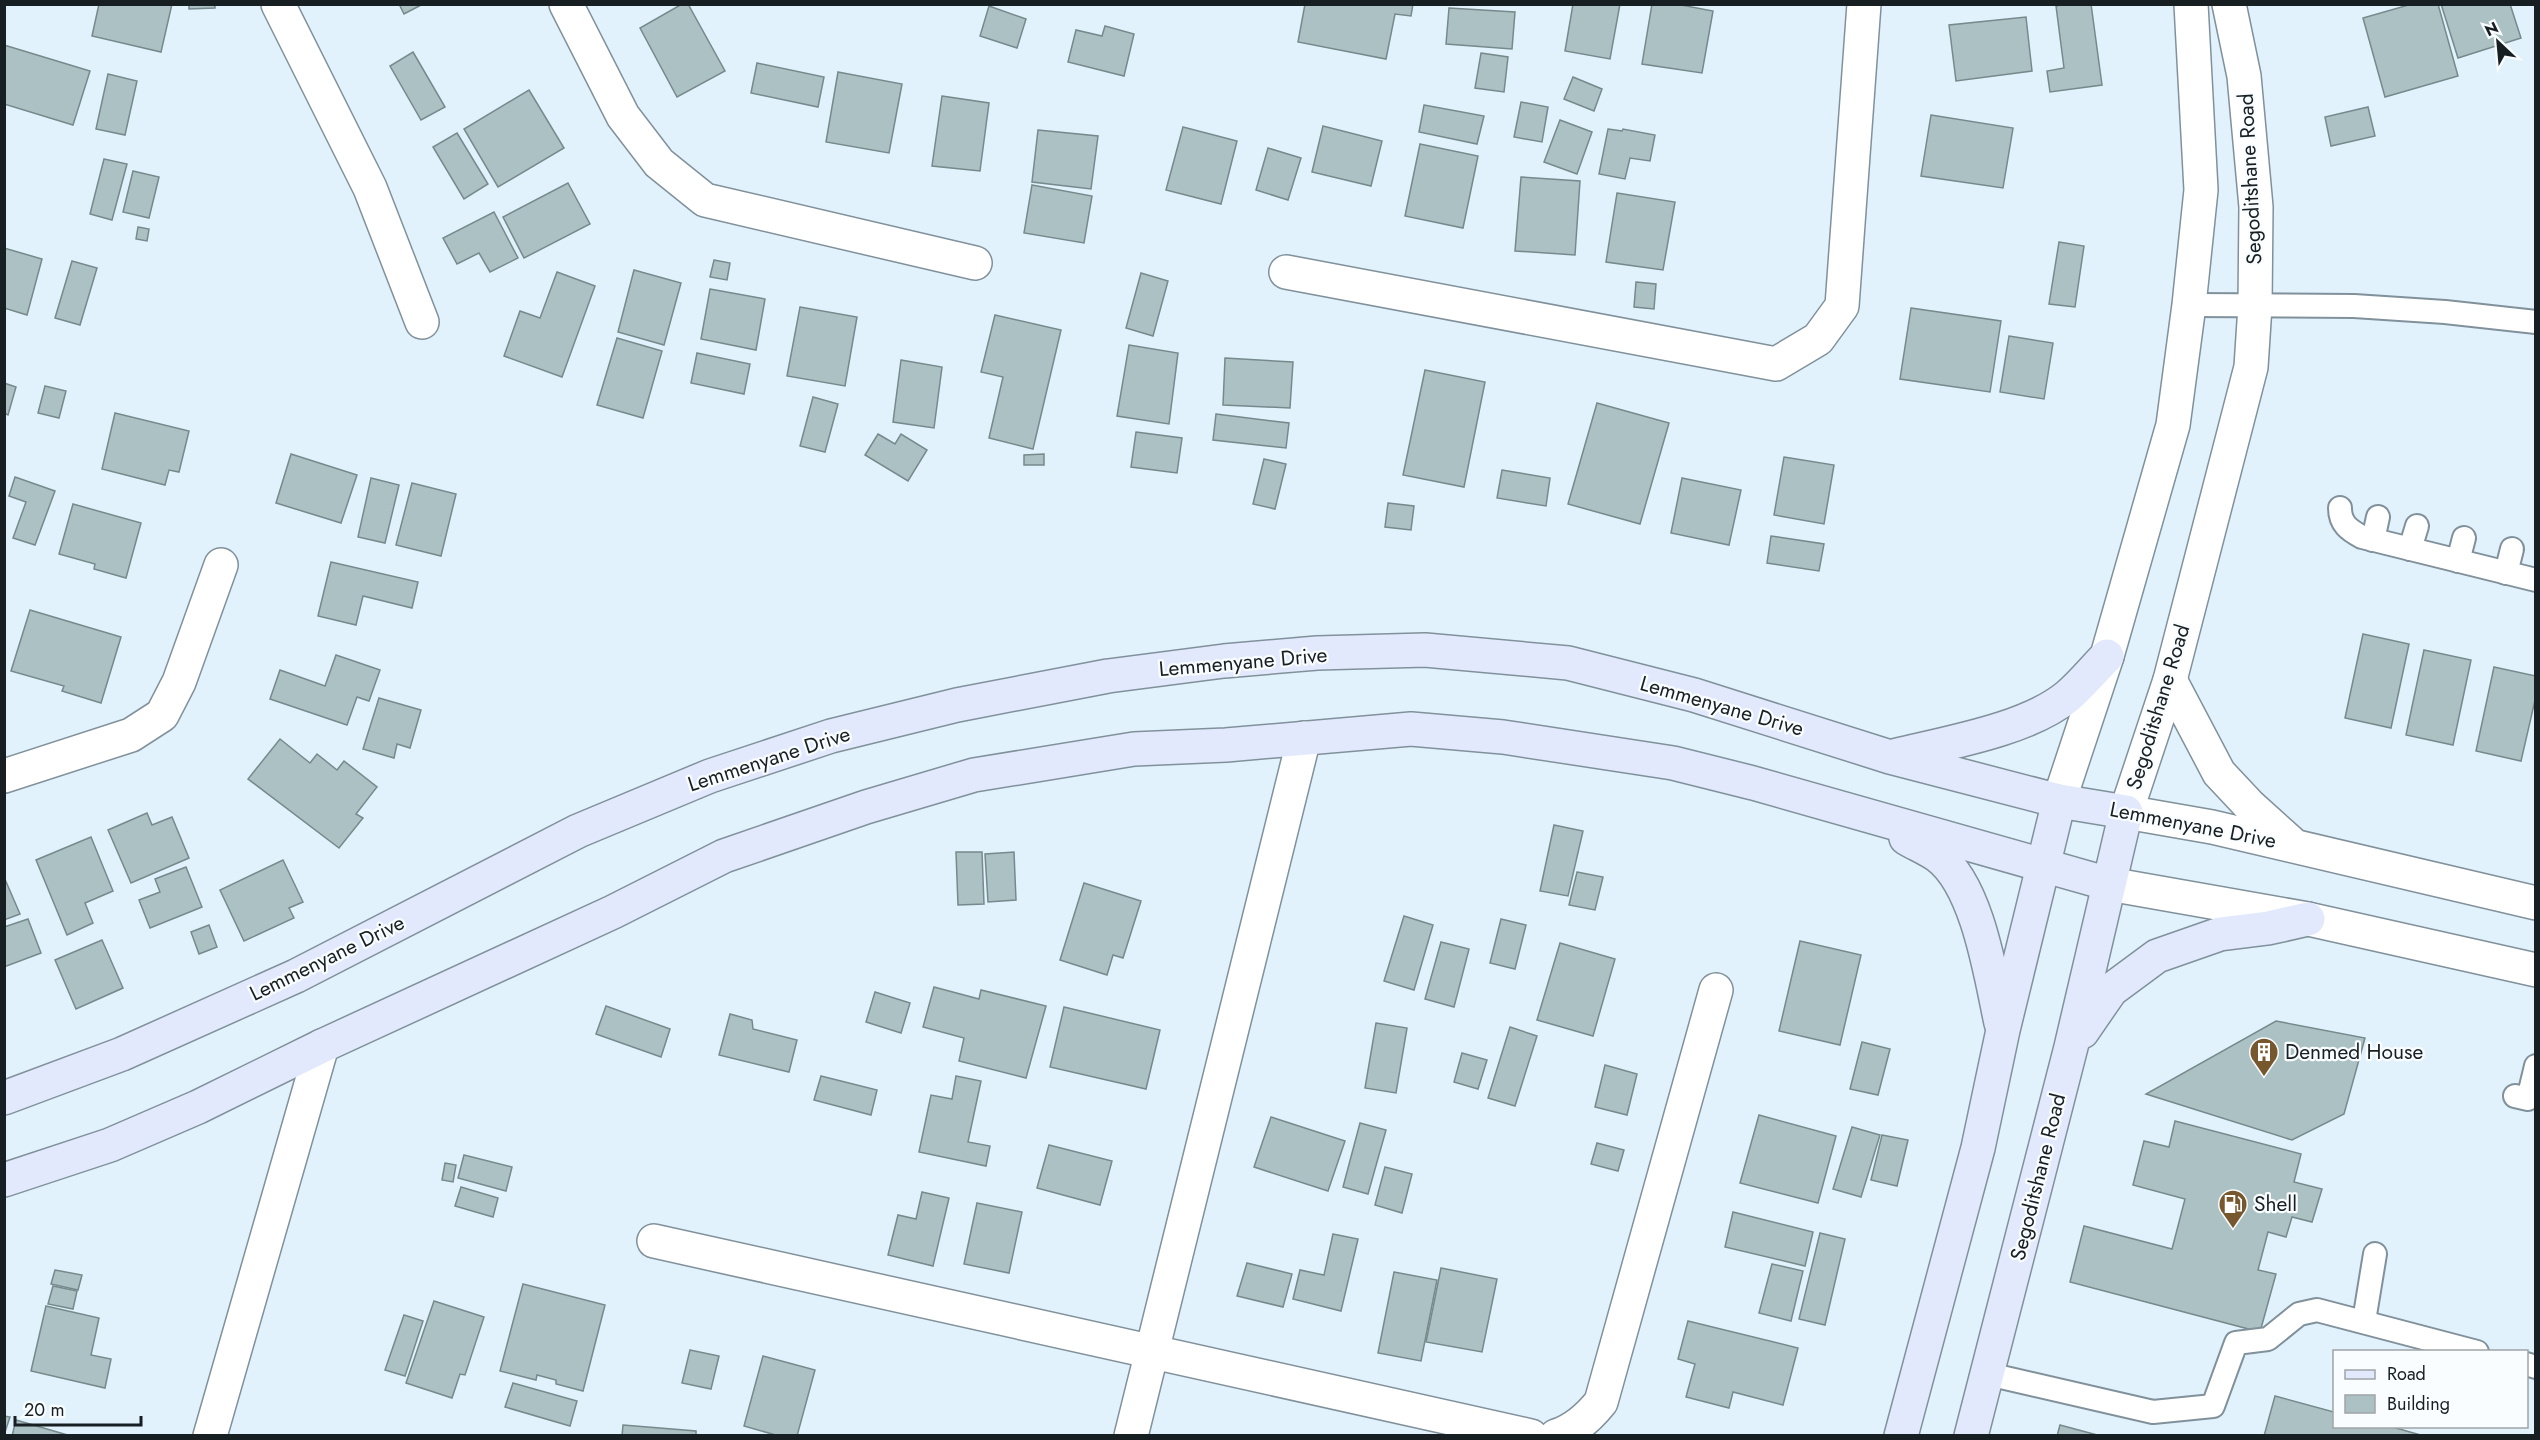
<svg xmlns="http://www.w3.org/2000/svg" width="2540" height="1440" viewBox="0 0 2540 1440" font-family="Jost,sans-serif">
<style>
.building{fill:#acc1c3;stroke:#768a8c;stroke-width:1.5}
.lines{fill:none;stroke-linecap:round;stroke-linejoin:round}
.service-casing{stroke:#81919b;stroke-width:26}
.minor-casing{stroke:#81919b;stroke-width:36}
.tertiary-casing{stroke:#81919b;stroke-width:36}
.secondary-casing{stroke:#81919b;stroke-width:36}
.service{stroke:#fff;stroke-width:22}
.minor{stroke:#fff;stroke-width:33}
.tertiary{stroke:#fff;stroke-width:33}
.secondary{stroke:#e2e9fd;stroke-width:33}
.labels{text-anchor:middle;stroke-width:4.5;stroke-linejoin:round;paint-order:stroke}
.street-label{font-size:21px;fill:#181f22;stroke:#f9fdff}
.poi-label{font-size:21px;fill:#181f22;stroke:#f9fdff;text-anchor:start}
</style>
<rect width="100%" height="100%" fill="#e1f2fd"/>
<g class="building">
<polygon points="99,4 172,4 161,52 92,36"/>
<polygon points="189,4 215,4 215,8 189,9"/>
<polygon points="399,4 423,4 404,14"/>
<polygon points="682,4 688,4 725,71 677,97 640,28"/>
<polygon points="1305,4 1413,4 1411,16 1395,14 1386,59 1298,42"/>
<polygon points="1573,4 1620,4 1610,59 1565,51"/>
<polygon points="1652,4 1676,4 1713,11 1702,73 1642,64"/>
<polygon points="2065,4 2091,4 2102,85 2050,92 2047,71 2064,68 2056,6"/>
<polygon points="2412,4 2438,4 2458,76 2385,97 2363,18"/>
<polygon points="2441,4 2510,4 2521,38 2458,58"/>
<polygon points="989,6 1026,19 1017,48 980,36"/>
<polygon points="1449,8 1515,12 1512,49 1446,44"/>
<polygon points="2026,17 2032,71 1956,81 1949,25"/>
<polygon points="1105,26 1134,34 1124,76 1068,62 1076,30 1102,36"/>
<polygon points="4,45 90,71 73,125 4,104"/>
<polygon points="413,52 445,107 421,120 390,66"/>
<polygon points="1481,53 1508,57 1504,92 1475,88"/>
<polygon points="757,63 824,77 818,107 751,93"/>
<polygon points="838,72 902,84 889,153 826,142"/>
<polygon points="108,74 137,81 125,135 96,129"/>
<polygon points="1573,77 1602,89 1594,111 1564,99"/>
<polygon points="529,90 564,148 498,187 464,129"/>
<polygon points="942,96 989,103 980,171 932,166"/>
<polygon points="1521,102 1548,107 1542,142 1514,137"/>
<polygon points="1424,105 1484,116 1477,144 1419,132"/>
<polygon points="2368,107 2375,136 2331,146 2325,117"/>
<polygon points="1931,115 2013,128 2003,188 1921,176"/>
<polygon points="1560,120 1592,132 1577,174 1544,162"/>
<polygon points="1323,126 1382,141 1371,186 1312,172"/>
<polygon points="1183,127 1237,141 1221,204 1166,190"/>
<polygon points="1608,129 1622,131 1623,129 1655,135 1650,161 1630,158 1625,179 1599,174"/>
<polygon points="1038,130 1098,136 1091,189 1032,182"/>
<polygon points="457,133 488,184 464,199 433,147"/>
<polygon points="1420,144 1478,156 1463,228 1405,216"/>
<polygon points="1268,148 1301,158 1288,200 1256,190"/>
<polygon points="104,159 127,164 112,220 90,214"/>
<polygon points="133,171 159,177 149,218 123,212"/>
<polygon points="1521,177 1580,181 1575,255 1515,251"/>
<polygon points="568,183 590,224 524,258 503,217"/>
<polygon points="1032,185 1092,196 1084,243 1024,233"/>
<polygon points="1617,193 1675,202 1663,270 1606,262"/>
<polygon points="494,212 518,258 490,272 479,253 457,264 443,238"/>
<polygon points="138,227 149,229 147,241 136,239"/>
<polygon points="2059,242 2084,246 2075,307 2049,304"/>
<polygon points="4,248 42,259 27,315 4,308"/>
<polygon points="714,260 730,263 727,280 710,277"/>
<polygon points="72,261 97,268 80,325 55,318"/>
<polygon points="634,270 681,283 664,345 618,332"/>
<polygon points="557,272 595,286 562,377 504,356 520,311 540,318"/>
<polygon points="1141,273 1168,281 1153,336 1126,328"/>
<polygon points="1636,282 1656,284 1654,309 1634,307"/>
<polygon points="710,289 765,299 756,350 701,339"/>
<polygon points="800,307 857,317 845,386 787,376"/>
<polygon points="1911,308 2001,321 1990,392 1900,379"/>
<polygon points="995,315 1061,330 1033,449 989,438 1003,377 981,372"/>
<polygon points="2009,336 2053,343 2044,399 2000,392"/>
<polygon points="617,338 662,351 643,418 597,405"/>
<polygon points="1129,345 1178,353 1169,424 1117,416"/>
<polygon points="697,353 750,364 744,394 691,383"/>
<polygon points="1225,358 1293,362 1290,408 1223,405"/>
<polygon points="901,360 942,367 934,428 893,422"/>
<polygon points="1425,370 1485,382 1464,487 1403,475"/>
<polygon points="4,383 16,387 8,415 4,413"/>
<polygon points="45,386 66,391 59,418 38,413"/>
<polygon points="813,397 838,404 825,452 800,446"/>
<polygon points="1597,403 1669,423 1640,524 1568,504"/>
<polygon points="115,413 189,431 179,472 169,470 165,485 102,469"/>
<polygon points="1216,414 1289,423 1286,448 1213,440"/>
<polygon points="1136,432 1182,438 1177,473 1131,467"/>
<polygon points="878,434 895,444 901,434 927,450 908,481 865,455"/>
<polygon points="291,454 357,475 341,523 276,503"/>
<polygon points="1044,454 1044,465 1024,465 1024,455"/>
<polygon points="1784,457 1834,465 1824,524 1774,515"/>
<polygon points="1264,459 1286,464 1275,509 1253,504"/>
<polygon points="1502,470 1550,478 1546,506 1497,498"/>
<polygon points="15,477 55,491 35,545 13,538 26,502 9,496"/>
<polygon points="371,478 399,485 385,543 358,537"/>
<polygon points="1682,478 1741,490 1729,545 1671,533"/>
<polygon points="412,483 456,494 441,556 396,545"/>
<polygon points="1388,503 1414,506 1411,530 1385,527"/>
<polygon points="73,504 141,523 126,578 94,569 95,564 59,554"/>
<polygon points="1771,536 1824,544 1819,571 1767,563"/>
<polygon points="331,562 418,582 412,608 363,596 356,625 318,616"/>
<polygon points="30,610 121,637 101,703 62,691 64,686 11,671"/>
<polygon points="2363,634 2409,644 2391,728 2345,718"/>
<polygon points="2424,650 2471,660 2453,745 2406,735"/>
<polygon points="336,655 380,670 369,701 357,697 347,725 270,699 280,670 325,686"/>
<polygon points="2494,667 2536,676 2536,696 2521,761 2476,751"/>
<polygon points="379,698 421,710 410,748 397,744 394,758 363,749"/>
<polygon points="280,739 310,763 317,754 337,770 344,761 377,787 356,814 363,818 339,848 248,779"/>
<polygon points="147,813 152,825 172,817 189,858 131,883 108,830"/>
<polygon points="1554,825 1583,831 1568,896 1540,891"/>
<polygon points="91,837 113,891 85,903 93,923 67,935 36,860"/>
<polygon points="956,852 982,852 984,904 958,905"/>
<polygon points="1014,852 1016,900 988,902 985,854"/>
<polygon points="283,860 303,902 289,908 294,918 244,941 220,890"/>
<polygon points="186,867 202,907 150,928 139,900 160,892 155,879"/>
<polygon points="1577,872 1603,877 1595,910 1569,905"/>
<polygon points="4,877 20,914 4,920"/>
<polygon points="1084,883 1141,901 1123,958 1113,955 1107,975 1060,960"/>
<polygon points="1404,916 1433,925 1414,990 1384,981"/>
<polygon points="28,919 41,953 4,967 4,927"/>
<polygon points="1501,919 1526,925 1515,969 1490,963"/>
<polygon points="209,925 217,947 199,954 191,932"/>
<polygon points="102,940 123,988 76,1009 55,960"/>
<polygon points="1800,941 1861,955 1840,1045 1779,1031"/>
<polygon points="1441,942 1469,949 1454,1007 1425,999"/>
<polygon points="1560,943 1615,959 1593,1036 1537,1020"/>
<polygon points="934,987 979,999 981,990 1046,1006 1026,1078 959,1061 964,1038 923,1027"/>
<polygon points="875,992 910,1003 901,1033 866,1022"/>
<polygon points="606,1006 670,1029 661,1057 596,1034"/>
<polygon points="1064,1007 1160,1030 1146,1089 1050,1067"/>
<polygon points="730,1014 752,1020 753,1029 797,1040 789,1072 719,1055"/>
<polygon points="2276,1021 2365,1038 2344,1114 2292,1140 2146,1094"/>
<polygon points="1376,1023 1407,1028 1396,1093 1365,1088"/>
<polygon points="1510,1027 1537,1036 1515,1106 1488,1098"/>
<polygon points="1862,1042 1890,1049 1878,1095 1850,1089"/>
<polygon points="1462,1053 1487,1060 1478,1089 1454,1082"/>
<polygon points="1605,1065 1637,1074 1627,1115 1595,1107"/>
<polygon points="821,1076 877,1090 871,1115 814,1100"/>
<polygon points="956,1076 981,1081 968,1142 990,1146 986,1166 919,1152 931,1095 952,1099"/>
<polygon points="1759,1115 1836,1136 1818,1203 1740,1183"/>
<polygon points="1271,1117 1345,1141 1328,1191 1254,1167"/>
<polygon points="2175,1121 2301,1154 2294,1182 2322,1189 2312,1222 2292,1217 2286,1237 2268,1232 2258,1270 2276,1274 2260,1332 2070,1282 2084,1226 2172,1249 2185,1199 2133,1185 2144,1141 2169,1147"/>
<polygon points="1360,1123 1386,1130 1368,1194 1343,1187"/>
<polygon points="1852,1127 1880,1135 1861,1197 1833,1189"/>
<polygon points="1882,1135 1908,1140 1897,1186 1871,1180"/>
<polygon points="1597,1143 1624,1150 1618,1171 1591,1164"/>
<polygon points="1049,1145 1112,1161 1100,1205 1037,1188"/>
<polygon points="464,1155 512,1167 506,1191 458,1178"/>
<polygon points="445,1163 456,1165 453,1182 442,1180"/>
<polygon points="1385,1167 1412,1174 1402,1213 1375,1205"/>
<polygon points="461,1187 498,1198 493,1217 455,1206"/>
<polygon points="922,1192 949,1198 933,1266 888,1255 898,1215 916,1219"/>
<polygon points="977,1203 1022,1212 1009,1273 964,1264"/>
<polygon points="1733,1212 1813,1232 1805,1266 1725,1247"/>
<polygon points="1820,1233 1845,1239 1825,1325 1799,1319"/>
<polygon points="1333,1234 1358,1239 1341,1311 1293,1299 1300,1270 1324,1275"/>
<polygon points="1247,1263 1292,1274 1283,1307 1237,1296"/>
<polygon points="1772,1264 1803,1271 1791,1321 1759,1313"/>
<polygon points="1441,1268 1497,1279 1482,1352 1426,1342"/>
<polygon points="55,1270 82,1275 78,1290 51,1284"/>
<polygon points="1394,1272 1437,1280 1421,1361 1378,1353"/>
<polygon points="523,1284 605,1305 583,1391 556,1384 556,1380 537,1375 536,1380 500,1371"/>
<polygon points="53,1286 77,1291 73,1309 48,1304"/>
<polygon points="434,1301 484,1317 465,1375 460,1374 452,1398 406,1383"/>
<polygon points="46,1306 99,1318 91,1355 111,1359 105,1388 31,1371"/>
<polygon points="404,1315 423,1321 405,1376 385,1370"/>
<polygon points="1688,1321 1798,1348 1783,1405 1733,1392 1729,1408 1686,1397 1695,1364 1678,1359"/>
<polygon points="690,1350 719,1356 711,1389 682,1383"/>
<polygon points="763,1356 815,1370 797,1436 779,1436 744,1426"/>
<polygon points="513,1383 577,1401 570,1426 505,1407"/>
<polygon points="2275,1396 2334,1412 2334,1426 2389,1426 2424,1436 2264,1436"/>
<polygon points="4,1416 10,1417 4,1435"/>
<polygon points="16,1420 71,1436 12,1436"/>
<polygon points="623,1425 696,1431 696,1436 622,1436"/>
<polygon points="2060,1425 2101,1436 2057,1436"/>
</g>
<g class="lines">
<g class="service-casing">
<g id="service">
<polyline points="2189,305 2354,306 2445,312 2536,322"/>
<path d="M2340,508C2340,524 2349,530 2362,537L2536,580"/>
<polyline points="2373,540 2378,517"/>
<polyline points="2410,549 2417,526"/>
<polyline points="2458,561 2464,538"/>
<polyline points="2506,573 2512,549"/>
<polyline points="2515,1096 2528,1099 2536,1066"/>
<polyline points="2364,1321 2375,1254"/>
<polyline points="2526,1364 2536,1367"/>
<polyline points="1988,1374 2153,1412 2213,1406 2236,1343 2268,1339 2299,1314 2317,1310 2477,1352"/>
</g>
</g>
<g class="minor-casing">
<g id="minor">
<polyline points="278,4 370,188 422,322"/>
<polyline points="566,4 623,116 659,163 705,200 975,263"/>
<polyline points="1286,272 1776,364 1818,339 1842,306 1864,4"/>
<polyline points="4,776 131,735 162,715 179,682 221,565"/>
<polyline points="654,1241 1531,1436"/>
<polyline points="210,1436 322,1046"/>
<polyline points="1131,1436 1304,738"/>
<path d="M1556,1436C1575,1430 1589,1417 1601,1402L1716,990"/>
</g>
</g>
<g class="tertiary-casing">
<g id="tertiary">
<polyline points="2229,4 2244,76 2256,207 2255,306 2251,367 2170,680 2126,812 2212,827 2536,903"/>
<polyline points="2170,680 2219,773 2250,806 2290,842"/>
<polyline points="2059,801 2107,656 2173,425 2189,305 2201,190 2191,4"/>
<polyline points="2109,884 2308,919 2536,970"/>
</g>
</g>
<g class="secondary-casing">
<g id="secondary">
<path d="M1894,756C1946,743 2027,730 2068,696C2082,684 2094,669 2107,656"/>
<path d="M1906,838C1916,844 1928,849 1938,856C1978,886 1991,977 2001,1023"/>
<polyline points="2082,1032 2111,990 2157,956 2220,934 2268,928 2308,919"/>
<polyline points="4,1098 122,1054 296,976 578,831 710,776 831,736 957,705 1108,676 1224,661 1317,653 1425,650 1568,663 1694,695 1890,757 2059,801 2126,812 2071,1047 1971,1436"/>
<polyline points="4,1180 110,1145 198,1107 322,1046 613,912 724,856 866,807 974,775 1134,749 1226,745 1411,729 1503,737 1673,763 1753,783 2109,884"/>
<polyline points="1901,1436 1978,1148 2003,1030 2059,801"/>
</g>
</g>
<use href="#service" class="service"/>
<use href="#minor" class="minor"/>
<use href="#tertiary" class="tertiary"/>
<use href="#secondary" class="secondary"/>
</g>
<defs>
<g id="building-pin" transform="scale(1.5)"><path d="M0 17L-7.5 6A9.5 9.5 0 1 1 7.5 6Z" fill="#77572d" stroke="#f9fdff"/><path d="M-4-6H4V6H1V3H-1V6H-4ZM-2.5-4.3h1.7v1.8h-1.7ZM.8-4.3h1.7v1.8H.8ZM-2.5-1h1.7V.8h-1.7ZM.8-1h1.7V.8H.8Z" fill="#fff"/></g>
<g id="fuel-pin" transform="scale(1.5)"><path d="M0 17L-7.5 6A9.5 9.5 0 1 1 7.5 6Z" fill="#77572d" stroke="#f9fdff"/><path d="M-5.5-6h7V0h2V4h1.3V-2.5L3-4.5l.8-.8L6-3V5H2.5V1h-1V6h-7ZM-4.2-4.7v3.2H.2V-4.7Z" fill="#fff"/></g>
</defs>
<g fill-rule="evenodd">
<use href="#building-pin" x="2264" y="1052"/>
<use href="#fuel-pin" x="2233" y="1204"/>
</g>
<g class="labels">
<g class="street-label">
<text transform="translate(2250 179) rotate(-93)" y="7">Segoditshane Road</text>
<text transform="translate(1243 662) rotate(-5)" y="7">Lemmenyane Drive</text>
<text transform="translate(1722 706) rotate(16)" y="7">Lemmenyane Drive</text>
<text transform="translate(2158 707) rotate(-73)" y="7">Segoditshane Road</text>
<text transform="translate(769 759) rotate(-18)" y="7">Lemmenyane Drive</text>
<text transform="translate(2193 825) rotate(11)" y="7">Lemmenyane Drive</text>
<text transform="translate(327 958) rotate(-26)" y="7">Lemmenyane Drive</text>
<text transform="translate(2038 1177) rotate(-76)" y="7">Segoditshane Road</text>
</g>
<g class="poi-label">
<text x="2285" y="1059">Denmed House</text>
<text x="2254" y="1211">Shell</text>
</g>
</g>
<rect width="2540" height="1440" fill="none" stroke="#181f22" stroke-width="12"/>
<rect x="2333" y="1350" width="195" height="78" fill="#f9fdff" stroke="#9fa4a7" stroke-width="1.5"/>
<rect x="2345" y="1370" width="30" height="9" fill="#e2e9fd" stroke="#9fa4a7" stroke-width="1.5"/>
<text x="2387" y="1380" font-size="18" fill="#181f22">Road</text>
<rect x="2345" y="1395" width="30" height="18" fill="#acc1c3" stroke="#9fa4a7" stroke-width="1.5"/>
<text x="2387" y="1410" font-size="18" fill="#181f22">Building</text>
<g transform="translate(2498 42) rotate(334)" stroke="#f9fdff" stroke-width="4.5" paint-order="stroke">
<path d="M0-4.5L10 22L0 15L-10 22Z" fill="#181f22"/>
<text y="-9" font-size="16" font-weight="bold" text-anchor="middle" fill="#181f22">N</text>
</g>
<path d="M15 1416v9h126v-9" fill="none" stroke="#181f22" stroke-width="3"/>
<text x="24" y="1416" font-size="18" fill="#181f22" stroke="#f9fdff" stroke-width="4.5" paint-order="stroke">20 m</text>
</svg>
